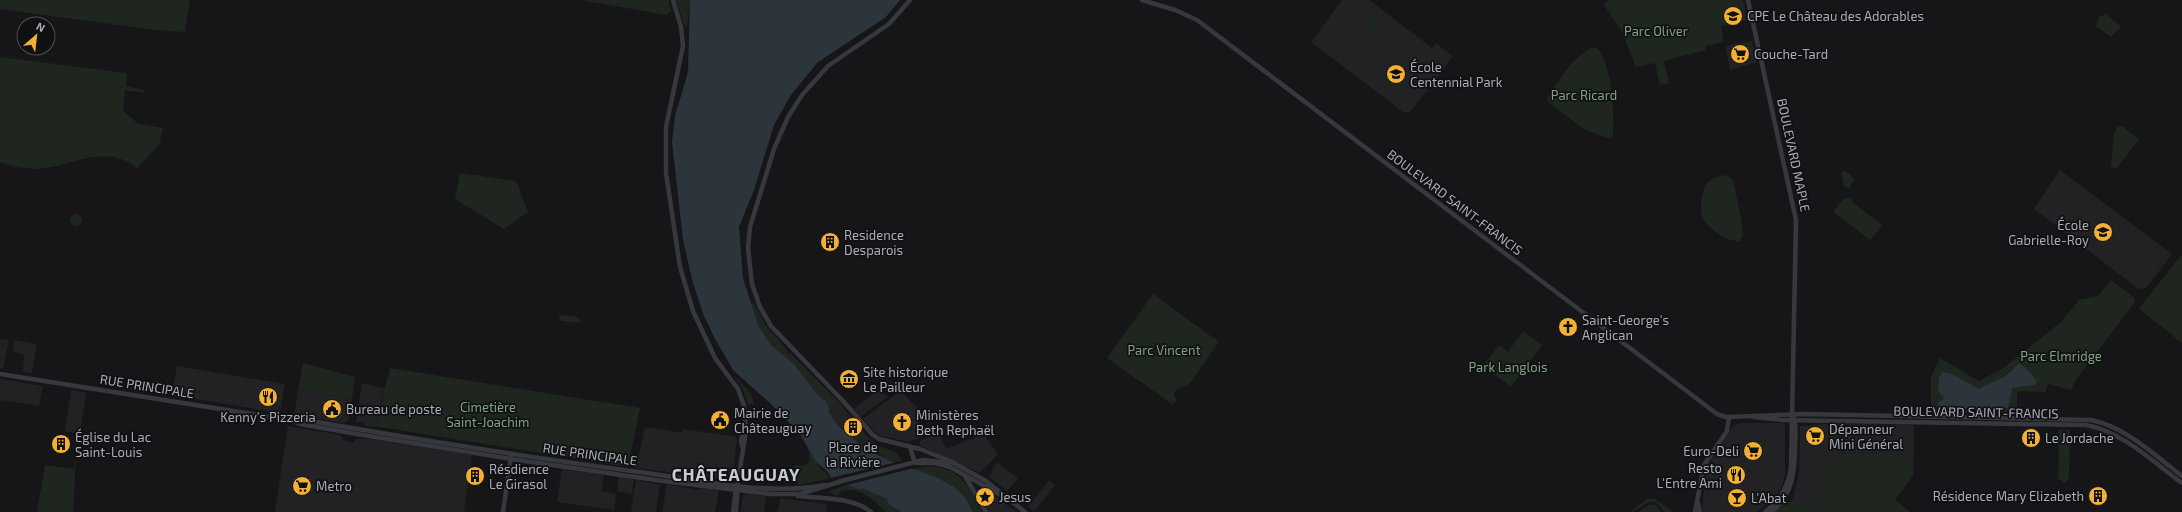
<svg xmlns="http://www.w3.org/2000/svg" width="2182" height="512" viewBox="0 0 2182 512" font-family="'Exo 2',sans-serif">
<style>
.built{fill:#222225}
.green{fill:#1e261f;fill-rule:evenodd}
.water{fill:#2c353c}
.pier{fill:#161618}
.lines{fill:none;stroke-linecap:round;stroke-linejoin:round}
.tertiary{stroke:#37383d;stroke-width:4.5}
.labels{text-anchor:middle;stroke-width:3.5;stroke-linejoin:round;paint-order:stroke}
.poi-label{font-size:13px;fill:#a8adb8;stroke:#111113;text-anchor:start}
.park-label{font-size:13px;fill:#7fa381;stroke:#111113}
.street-label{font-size:13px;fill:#a8adb8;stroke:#111113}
.district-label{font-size:17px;font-weight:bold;letter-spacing:1px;fill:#c9ccd4;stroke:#111113}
</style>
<rect width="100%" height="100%" fill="#161618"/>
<g class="built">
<polygon points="1342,0 1369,0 1432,48 1436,43 1453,56 1410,112 1403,112 1311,42"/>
<polygon points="1731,0 1743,0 1747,20 1721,26 1716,3"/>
<polygon points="1752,41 1757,62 1730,70 1725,46"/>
<polygon points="2060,170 2172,254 2146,288 2139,289 2034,209"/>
<polygon points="0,339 9,340 3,369 0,368"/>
<polygon points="15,340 37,344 32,373 23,372 24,355 13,351"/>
<polygon points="177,366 285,384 280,413 172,395"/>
<polygon points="0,379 43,386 39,406 0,400"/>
<polygon points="362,383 384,388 375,427 365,426 363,422 356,423"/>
<polygon points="879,389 887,397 860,417 854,409"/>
<polygon points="71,390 86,393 80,434 65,431"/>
<polygon points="298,390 352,399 348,421 343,423 294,415"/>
<polygon points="900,391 926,416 918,420 925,435 909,442 878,435 863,419"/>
<polygon points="839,402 868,437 878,445 875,446 868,442 856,443 845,430 839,427 828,411"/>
<polygon points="1739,423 1783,423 1785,425 1785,474 1782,486 1774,499 1757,512 1702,512 1706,467 1734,425"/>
<polygon points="1825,424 1914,425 1914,455 1842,453 1842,464 1822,464 1822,502 1792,502 1799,472 1800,426"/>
<polygon points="288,426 340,435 344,440 353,443 356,439 373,439 472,455 464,511 468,512 275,512"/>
<polygon points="645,427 683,433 683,429 737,437 732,480 636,468"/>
<polygon points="939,432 946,449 971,439 972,440 982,432 998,454 981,472 978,472 919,445 920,441"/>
<polygon points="997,462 1018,478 1007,491 989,477"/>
<polygon points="562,469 604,475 601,491 616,494 614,510 557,502"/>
<polygon points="619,477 634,479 632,494 617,491"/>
<polygon points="636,480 660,485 656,512 631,512"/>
<polygon points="1049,480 1055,485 1034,512 1028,507"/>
<polygon points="667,484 698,490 702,488 719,490 715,512 662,512"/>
<polygon points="745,494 766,496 764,512 741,512 742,499"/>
<polygon points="994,496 998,498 1016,512 989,512 985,502 989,497"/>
<polygon points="781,498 827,504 826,512 777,512"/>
</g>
<g class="green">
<polygon points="0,0 190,0 185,32 155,30 0,9"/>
<polygon points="579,0 669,0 671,11 667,15"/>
<polygon points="676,0 690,0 687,27 685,27"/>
<polygon points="1609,0 1731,0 1732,9 1724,11 1728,24 1721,26 1724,42 1705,46 1706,50 1664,61 1669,83 1660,85 1655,63 1636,67 1622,32 1604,5"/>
<polygon points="1369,13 1379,21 1374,28 1381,34 1376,37 1374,42 1370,39 1371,31 1364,28 1364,19 1366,19 1368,28 1371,24 1365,17"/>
<polygon points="2105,14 2121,27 2111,37 2096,26 2099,17"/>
<path d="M1594,47C1612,53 1615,119 1613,135L1609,138L1585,130L1547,101L1548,97C1559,81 1574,54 1594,47Z"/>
<path d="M0,57L127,73L126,86L144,90V93L125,90L123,110L138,124L163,128L159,145L137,168C107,144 78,163 46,168C30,170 15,168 0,162Z"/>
<polygon points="2122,126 2139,139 2117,168 2114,169 2111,166 2114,133 2117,127"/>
<polygon points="1843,171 1845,171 1855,179 1849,189 1844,186 1841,173"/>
<polygon points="460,173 516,181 528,212 504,229 455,199"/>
<path d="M1727,175L1733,180L1740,213L1743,236L1739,241C1728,242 1709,229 1703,219C1698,210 1702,187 1709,181C1714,177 1721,176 1727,175Z"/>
<polygon points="1851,197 1853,203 1882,225 1870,240 1833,212 1843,199"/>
<circle cx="76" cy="220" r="6"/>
<polygon points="2121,245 2135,255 2130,262 2116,252"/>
<polygon points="2182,254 2182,343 2139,309"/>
<path d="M2111,280L2134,298L2135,302L2075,381L2071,390L2048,384L2046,392L2017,391V414L1931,411V377L1940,358L1979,381L2002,369L2062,321L2079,300L2098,296ZM2017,364L2035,385L2011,388L2008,408H1941L1938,406V403L1944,398L1942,394L1964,382C1968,384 1973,389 1978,389C1989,390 2010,371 2017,364Z"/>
<polygon points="1153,294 1219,342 1190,383 1175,391 1174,396 1177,400 1173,405 1107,358"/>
<polygon points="754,303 767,327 788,351 787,355 790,353 839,402 830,410 824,399 819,396 797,367 771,345 758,325 750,304"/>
<polygon points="562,315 578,317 581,321 577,323 562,321 558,318"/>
<polygon points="1523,331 1542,345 1511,387 1483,366 1499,345 1508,352"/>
<polygon points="303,363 355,377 352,399 298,390"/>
<polygon points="390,368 640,408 628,467 375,426"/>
<polygon points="734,376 751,393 754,404 748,404 743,389"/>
<polygon points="2059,430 2070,430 2069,478 2065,483 2058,478"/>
<path d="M868,442C876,447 900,449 901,461C893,463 888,460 881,457L879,452H873L859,443Z"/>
<polygon points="808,448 819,467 831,478 798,485 794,466 804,465 810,461"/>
<polygon points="1842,453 1914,455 1913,476 1895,500 1910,512 1774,512 1785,502 1822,502 1822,464 1842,464"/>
<polygon points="76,458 73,512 37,512 45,465 74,469"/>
<path d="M929,466C963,469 967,485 982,512H973C957,484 940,480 912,469Z"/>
<path d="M848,484L861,490V488L887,499L888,504L902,512H886C874,501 859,485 841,491L838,496L827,492Z"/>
<path d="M1647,499H1655L1673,512H1664C1650,490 1644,511 1629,512Z"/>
<polygon points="1650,504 1657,506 1661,512 1638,512"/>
</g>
<g class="water">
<polygon points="690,0 900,0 886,17 818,62 791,95 774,125 754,190 739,227 743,278 758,325 771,345 794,364 819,396 826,401 830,410 828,411 839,427 866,449 888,460 936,477 954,487 964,496 973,512 902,512 888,504 887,499 861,488 861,490 831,478 828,472 816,462 800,434 771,404 733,370 714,337 704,316 693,283 683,240 672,142 675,116 688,72"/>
<polygon points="2019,363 2031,373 2037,382 2035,385 2012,388 2008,408 1941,408 1938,406 1938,403 1944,398 1938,390 1939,378 1942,372 1952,374 1979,389 2005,376"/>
</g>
<polygon class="pier" points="897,462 914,468 847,485 830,478"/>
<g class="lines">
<g class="tertiary">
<polyline points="673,0 681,27 683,46 666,127 666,173 680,267 693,311 715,358 738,389 744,406 746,432 738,480 736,512"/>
<polyline points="910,0 889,24 828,66 802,95 788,117 774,149 750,227 748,248 752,284 760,307 771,326 843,401 873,435 879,439 920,449 950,461 986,481 1025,512"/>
<path d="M1142,0L1175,10L1197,20L1717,414L1726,417L1803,414L2091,420C2126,427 2154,455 2182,476"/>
<path d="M1748,0L1796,220L1791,468C1788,487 1780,501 1765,512"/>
<polyline points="0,374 290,420 300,424 357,434 511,459 663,481 771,494 800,494 839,482"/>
<path d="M1754,417L1782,420L2086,425C2123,432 2153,462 2182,483"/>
<path d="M292,420L299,419C415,439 531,458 647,473C705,481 766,496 825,485"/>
<polyline points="742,446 741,440 745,425"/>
<polyline points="910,447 915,463"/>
<polyline points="917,463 935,463 950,467 1001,495"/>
<polyline points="965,476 986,512"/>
<polyline points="838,482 923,460 949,463"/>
<path d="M798,496C820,498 853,497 871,512"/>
<polyline points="1698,503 1700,512"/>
<polyline points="503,512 511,456"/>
<polyline points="733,512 736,488"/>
<polyline points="1695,512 1704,465 1727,431 1729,417"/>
<path d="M1771,512C1793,495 1795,471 1795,445C1796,436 1796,427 1794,418"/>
</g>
</g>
<defs>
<g id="school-disc" transform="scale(1)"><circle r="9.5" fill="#f2b134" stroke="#111113"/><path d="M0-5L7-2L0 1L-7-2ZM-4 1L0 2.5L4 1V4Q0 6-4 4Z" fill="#111"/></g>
<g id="supermarket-disc" transform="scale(1)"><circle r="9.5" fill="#f2b134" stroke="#111113"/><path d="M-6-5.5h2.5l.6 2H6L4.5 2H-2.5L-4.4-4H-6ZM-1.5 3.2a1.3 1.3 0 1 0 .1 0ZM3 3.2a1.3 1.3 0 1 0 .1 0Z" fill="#111"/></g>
<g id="building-disc" transform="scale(1)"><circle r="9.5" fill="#f2b134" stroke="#111113"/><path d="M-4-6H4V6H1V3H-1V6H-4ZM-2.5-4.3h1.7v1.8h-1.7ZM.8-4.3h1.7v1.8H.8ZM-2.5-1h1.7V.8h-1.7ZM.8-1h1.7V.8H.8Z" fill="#111"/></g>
<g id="church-disc" transform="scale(1)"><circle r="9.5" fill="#f2b134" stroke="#111113"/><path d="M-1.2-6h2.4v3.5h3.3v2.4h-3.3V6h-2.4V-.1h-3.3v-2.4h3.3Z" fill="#111"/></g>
<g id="museum-disc" transform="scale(1)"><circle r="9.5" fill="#f2b134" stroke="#111113"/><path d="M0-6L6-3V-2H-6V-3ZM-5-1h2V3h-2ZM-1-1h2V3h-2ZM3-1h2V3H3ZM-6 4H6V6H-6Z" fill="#111"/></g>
<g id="restaurant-disc" transform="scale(1)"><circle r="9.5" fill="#f2b134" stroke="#111113"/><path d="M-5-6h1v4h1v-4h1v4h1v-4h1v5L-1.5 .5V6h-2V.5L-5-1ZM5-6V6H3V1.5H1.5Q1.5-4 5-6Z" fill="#111"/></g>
<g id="civic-disc" transform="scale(1)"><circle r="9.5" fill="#f2b134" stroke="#111113"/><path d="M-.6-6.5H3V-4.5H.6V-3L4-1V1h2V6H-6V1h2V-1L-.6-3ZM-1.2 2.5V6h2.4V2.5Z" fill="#111"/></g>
<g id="sight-disc" transform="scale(1)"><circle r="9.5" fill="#f2b134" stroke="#111113"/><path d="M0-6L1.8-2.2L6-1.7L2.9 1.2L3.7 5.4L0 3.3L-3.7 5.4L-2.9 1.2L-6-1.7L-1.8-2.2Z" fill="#111"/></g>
<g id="bar-disc" transform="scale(1)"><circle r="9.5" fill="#f2b134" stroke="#111113"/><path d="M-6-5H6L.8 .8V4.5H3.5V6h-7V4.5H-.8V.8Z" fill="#111"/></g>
</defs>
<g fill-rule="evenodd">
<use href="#school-disc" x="1733" y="16"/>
<use href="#supermarket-disc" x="1740" y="54"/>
<use href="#school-disc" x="1396" y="74"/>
<use href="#school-disc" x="2103" y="232"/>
<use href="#building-disc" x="830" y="242"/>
<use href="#church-disc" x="1568" y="327"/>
<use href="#museum-disc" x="849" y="379"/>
<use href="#restaurant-disc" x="268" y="397"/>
<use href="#civic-disc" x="332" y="409"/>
<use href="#civic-disc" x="720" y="420"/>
<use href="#church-disc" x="902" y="422"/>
<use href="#building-disc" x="853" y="427"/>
<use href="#supermarket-disc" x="1815" y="436"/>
<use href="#building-disc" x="2031" y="438"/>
<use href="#building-disc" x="61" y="444"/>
<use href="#supermarket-disc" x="1753" y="451"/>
<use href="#restaurant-disc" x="1736" y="475"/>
<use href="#building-disc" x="475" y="476"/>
<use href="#supermarket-disc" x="302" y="486"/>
<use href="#building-disc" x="2098" y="496"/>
<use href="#sight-disc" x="985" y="497"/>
<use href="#bar-disc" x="1737" y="498"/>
</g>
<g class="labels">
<g class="poi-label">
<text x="1747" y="21">CPE Le Château des Adorables</text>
<text x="1754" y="59">Couche-Tard</text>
<text x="1410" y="72">École<tspan x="1410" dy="15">Centennial Park</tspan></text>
<text x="2089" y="230" text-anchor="end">École<tspan x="2089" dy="15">Gabrielle-Roy</tspan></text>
<text x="844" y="240">Residence<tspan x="844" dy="15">Desparois</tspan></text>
<text x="1582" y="325">Saint-George's<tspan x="1582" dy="15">Anglican</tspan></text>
<text x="863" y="377">Site historique<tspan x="863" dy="15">Le Pailleur</tspan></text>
<text x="346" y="414">Bureau de poste</text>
<text x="734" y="418">Mairie de<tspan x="734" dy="15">Châteauguay</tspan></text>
<text x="916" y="420">Ministères<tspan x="916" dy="15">Beth Rephaël</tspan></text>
<text x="268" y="422" text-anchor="middle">Kenny's Pizzeria</text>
<text x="1829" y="434">Dépanneur<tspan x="1829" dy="15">Mini Général</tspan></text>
<text x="75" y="442">Église du Lac<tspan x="75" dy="15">Saint-Louis</tspan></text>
<text x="2045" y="443">Le Jordache</text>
<text x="853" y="452" text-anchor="middle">Place de<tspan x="853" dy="15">la Rivière</tspan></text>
<text x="1739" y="456" text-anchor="end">Euro-Deli</text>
<text x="1722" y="473" text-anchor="end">Resto<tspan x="1722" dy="15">L'Entre Ami</tspan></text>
<text x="489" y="474">Résdience<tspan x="489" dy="15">Le Girasol</tspan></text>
<text x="316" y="491">Metro</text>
<text x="2084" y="501" text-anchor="end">Résidence Mary Elizabeth</text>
<text x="999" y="502">Jesus</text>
<text x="1751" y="503">L'Abat</text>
</g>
<g class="park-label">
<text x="1656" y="36">Parc Oliver</text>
<text x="1584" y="100">Parc Ricard</text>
<text x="1164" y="355">Parc Vincent</text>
<text x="2061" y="361">Parc Elmridge</text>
<text x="1508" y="372">Park Langlois</text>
<text x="488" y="412">Cimetière<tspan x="488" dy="15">Saint-Joachim</tspan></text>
</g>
<g class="street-label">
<text transform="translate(1794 155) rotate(78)" y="5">BOULEVARD MAPLE</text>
<text transform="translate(1455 202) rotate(37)" y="5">BOULEVARD SAINT-FRANCIS</text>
<text transform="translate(147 386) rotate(9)" y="5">RUE PRINCIPALE</text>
<text transform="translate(1976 412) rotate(1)" y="5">BOULEVARD SAINT-FRANCIS</text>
<text transform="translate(590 454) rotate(8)" y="5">RUE PRINCIPALE</text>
</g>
<g class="district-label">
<text x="736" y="481">CHÂTEAUGUAY</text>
</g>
</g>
<g transform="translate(36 36) rotate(28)"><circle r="19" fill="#111113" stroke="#4d4f55"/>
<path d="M0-3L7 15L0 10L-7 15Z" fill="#f2b134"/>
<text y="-6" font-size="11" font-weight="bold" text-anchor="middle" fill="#a8adb8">N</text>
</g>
</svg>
